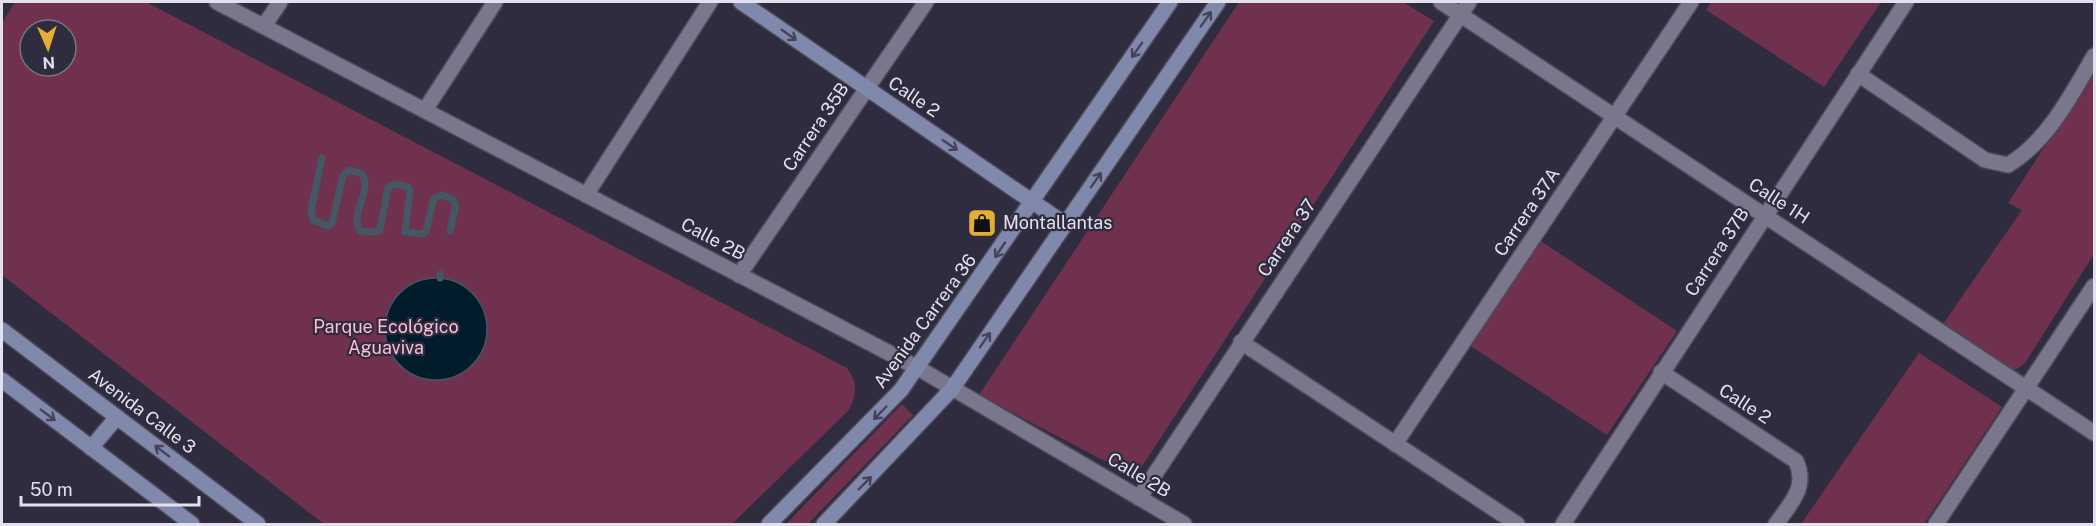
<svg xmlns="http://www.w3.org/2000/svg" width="2096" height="526" viewBox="0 0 2096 526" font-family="'Public Sans',sans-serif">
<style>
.green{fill:#6f314e;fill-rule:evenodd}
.water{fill:#011c2a;stroke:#455764;stroke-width:1.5}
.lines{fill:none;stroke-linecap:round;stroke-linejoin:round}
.stream{stroke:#455764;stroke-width:7}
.street-casing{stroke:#4d4959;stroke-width:18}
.secondary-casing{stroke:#4d4959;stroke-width:18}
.street{stroke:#7a768c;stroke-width:15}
.secondary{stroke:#8088ac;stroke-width:15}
.oneway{stroke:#44435a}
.labels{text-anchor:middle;stroke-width:4.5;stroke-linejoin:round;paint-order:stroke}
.street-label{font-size:18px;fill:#e3e1ed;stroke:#302c3f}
.poi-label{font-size:18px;fill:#e3e1ed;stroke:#302c3f;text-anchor:start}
.park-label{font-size:18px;fill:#febdd7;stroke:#302c3f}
</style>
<rect width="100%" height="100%" fill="#302c3f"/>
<g class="green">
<path d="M15,2H146L847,368C858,383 857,393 849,410L732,524H324L2,275V23ZM30,30H66V66H30Z"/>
<polygon points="1239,2 1403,2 1434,21 1135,477 979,395"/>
<polygon points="1711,2 1881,2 1824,87 1706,10"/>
<polygon points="2094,70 2094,254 2025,363 2017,369 2003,369 1939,330 2022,210 2008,203"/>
<polygon points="1539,240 1677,331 1607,435 1469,345"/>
<polygon points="1919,353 2002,407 1924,524 1801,524"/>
<polygon points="902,404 913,415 808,524 786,524"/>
</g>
<circle class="water" cx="436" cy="329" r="51"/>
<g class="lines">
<g class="stream">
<path d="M322,158L311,210L313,220L328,226L332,223L343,176L349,170L362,174C373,191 349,214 360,231L376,232L380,229L388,188L394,184L408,187L410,191L405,232L422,234L426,231L434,198L442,195L452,199L456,205L450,231"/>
<polyline points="440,278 440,274"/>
</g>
<g class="street-casing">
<g id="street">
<polyline points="217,2 918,368 1184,524"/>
<polyline points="1441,2 2094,433"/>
<polyline points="264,26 280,2"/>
<path d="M1858,74L1985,160L2008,165C2047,142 2072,94 2094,56"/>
<polyline points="425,110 495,2"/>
<polyline points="586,195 710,2"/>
<polyline points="739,275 926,2"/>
<polyline points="1241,342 1517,524"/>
<path d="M1661,372L1796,461C1808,487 1791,503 1776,524"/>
<polyline points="1395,444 1691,2"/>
<polyline points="1139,498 1469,2"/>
<polyline points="1563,524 1906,2"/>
<polyline points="1936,524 2094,286"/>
</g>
</g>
<g class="secondary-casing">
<g id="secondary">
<polyline points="741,2 1065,224"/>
<polyline points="2,330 258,524"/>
<polyline points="2,380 192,524"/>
<polyline points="91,448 117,417"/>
<polyline points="769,524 901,390 1170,2"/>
<polyline points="824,524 952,389 1218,2"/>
</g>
</g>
<use href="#street" class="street"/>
<use href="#secondary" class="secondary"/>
</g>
<defs><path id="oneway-shaft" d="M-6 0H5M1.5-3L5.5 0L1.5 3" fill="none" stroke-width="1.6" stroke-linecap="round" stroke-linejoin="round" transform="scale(1.5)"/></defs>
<g class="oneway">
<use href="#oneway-shaft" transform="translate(1206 19) rotate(-55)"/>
<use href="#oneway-shaft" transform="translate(789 35) rotate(35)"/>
<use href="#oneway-shaft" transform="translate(1137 50) rotate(125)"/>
<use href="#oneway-shaft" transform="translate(950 145) rotate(34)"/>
<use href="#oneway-shaft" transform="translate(1096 180) rotate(-55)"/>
<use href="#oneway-shaft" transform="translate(1000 250) rotate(124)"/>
<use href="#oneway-shaft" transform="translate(985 340) rotate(-55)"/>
<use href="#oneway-shaft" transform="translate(880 413) rotate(135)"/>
<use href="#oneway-shaft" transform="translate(48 415) rotate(37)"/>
<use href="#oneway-shaft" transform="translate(162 451) rotate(-143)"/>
<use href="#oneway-shaft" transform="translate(865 483) rotate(-45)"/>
</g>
<defs>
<g id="shop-square" transform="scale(1.5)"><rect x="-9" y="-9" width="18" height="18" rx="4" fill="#e4ad35" stroke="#302c3f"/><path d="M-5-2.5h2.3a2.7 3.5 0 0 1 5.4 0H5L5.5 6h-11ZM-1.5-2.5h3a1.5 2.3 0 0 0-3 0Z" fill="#111"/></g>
</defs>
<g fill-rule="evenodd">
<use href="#shop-square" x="982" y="223"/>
</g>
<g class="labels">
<g class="street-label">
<text transform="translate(914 97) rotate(34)" y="6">Calle 2</text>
<text transform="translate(816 127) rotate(-56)" y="6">Carrera 35B</text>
<text transform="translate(1779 201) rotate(33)" y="6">Calle 1H</text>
<text transform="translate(1527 212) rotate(-56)" y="6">Carrera 37A</text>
<text transform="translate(1287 238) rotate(-56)" y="6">Carrera 37</text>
<text transform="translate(713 239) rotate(28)" y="6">Calle 2B</text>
<text transform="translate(1717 252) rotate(-57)" y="6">Carrera 37B</text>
<text transform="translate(925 321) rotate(-54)" y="6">Avenida Carrera 36</text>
<text transform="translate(1745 404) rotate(33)" y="6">Calle 2</text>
<text transform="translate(142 411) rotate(37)" y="6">Avenida Calle 3</text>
<text transform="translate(1139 475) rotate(31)" y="6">Calle 2B</text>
</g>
<g class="poi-label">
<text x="1003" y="229">Montallantas</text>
</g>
<g class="park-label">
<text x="386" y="333">Parque Ecológico<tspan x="386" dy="21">Aguaviva</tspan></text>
</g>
</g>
<rect width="2096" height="526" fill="none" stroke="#e3e1ed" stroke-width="6"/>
<g transform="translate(48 48) rotate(177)"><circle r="28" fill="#302c3f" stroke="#787485" stroke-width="1.5"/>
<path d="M0-4.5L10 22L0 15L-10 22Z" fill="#e4ad35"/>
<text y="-9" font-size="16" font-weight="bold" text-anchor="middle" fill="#e3e1ed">N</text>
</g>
<path d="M21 496v9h178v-9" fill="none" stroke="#e3e1ed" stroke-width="3"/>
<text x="30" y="496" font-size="18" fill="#e3e1ed" stroke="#302c3f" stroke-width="4.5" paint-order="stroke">50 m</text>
</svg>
